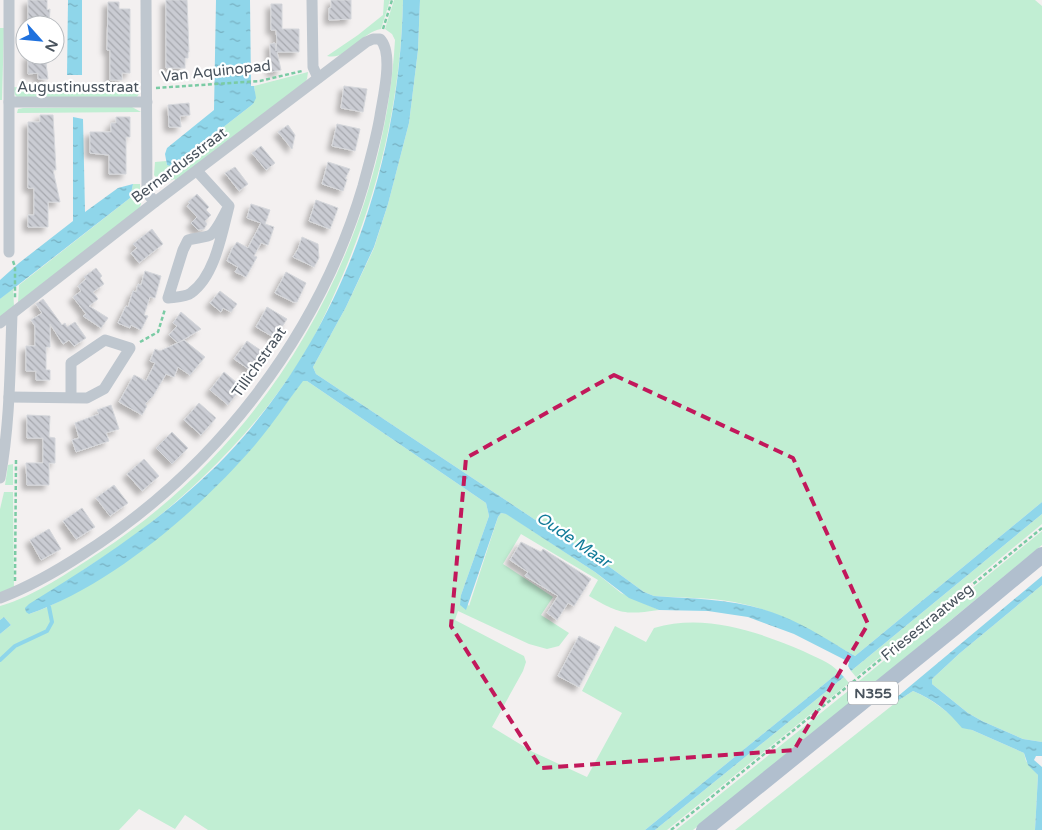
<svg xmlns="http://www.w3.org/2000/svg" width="1042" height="830" viewBox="0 0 1042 830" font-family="'Varela Round',sans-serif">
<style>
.green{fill:#c1eed3}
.water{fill:url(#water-ripples)}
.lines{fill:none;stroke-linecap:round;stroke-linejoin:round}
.stream{stroke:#8fd6ea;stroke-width:4}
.building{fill:url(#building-back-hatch);stroke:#d5d7db;filter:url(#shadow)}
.path{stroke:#7acba4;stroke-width:2.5;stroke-dasharray:4 2.5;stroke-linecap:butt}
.street{stroke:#bfc7cf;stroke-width:11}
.primary{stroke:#b1bfce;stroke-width:16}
.marked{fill:none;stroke:#c2185b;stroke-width:4;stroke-dasharray:10 6;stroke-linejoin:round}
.labels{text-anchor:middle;stroke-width:4.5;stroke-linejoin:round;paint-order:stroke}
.shield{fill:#fff;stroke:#80878e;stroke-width:1}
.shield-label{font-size:14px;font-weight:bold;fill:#49535d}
.street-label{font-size:15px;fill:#49535d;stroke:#fff}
.water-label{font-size:16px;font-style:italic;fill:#117b99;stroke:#fff}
</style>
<defs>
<pattern id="water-ripples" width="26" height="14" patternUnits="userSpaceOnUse" patternTransform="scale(1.25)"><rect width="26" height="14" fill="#8fd6ea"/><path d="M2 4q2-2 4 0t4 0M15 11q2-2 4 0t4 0" fill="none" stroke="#77b0c1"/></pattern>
<pattern id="building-back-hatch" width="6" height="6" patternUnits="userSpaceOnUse" patternTransform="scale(1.25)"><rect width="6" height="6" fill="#caccd3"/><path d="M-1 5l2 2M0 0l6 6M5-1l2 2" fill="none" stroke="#a6a8ae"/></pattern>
<filter id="shadow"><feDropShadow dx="-4.5" dy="4.5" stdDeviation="2.5" flood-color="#0004"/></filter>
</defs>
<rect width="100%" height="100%" fill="#f3f0f0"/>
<g class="green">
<path d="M384,0H390L381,29C361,32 348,61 327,56L358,35L383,15Z"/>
<path d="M394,0H403C401,94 381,185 344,272C332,300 320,327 305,353C277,398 242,440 204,476C176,503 146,528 114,550C100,560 85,567 73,578C58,589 44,602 29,614C56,605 79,591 103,576C183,526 249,458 302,381H307L486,503L489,516L461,595L469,606L498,517L501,513L507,514L595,572L621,593L659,610C625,615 619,614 589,596L598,580L521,534L503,564L553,597L541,615L569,633L559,646L547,649L529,644L458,611L455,620L524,656L526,662L523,671L492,727L533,752L587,777L622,713L582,691L615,626L646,642L654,628C704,613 756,631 803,651C815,657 830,662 839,672L645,830H208L185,815L175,829L139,809L119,830H0V634L11,625L4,617L0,620V606C35,596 69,572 100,552C272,440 383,245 395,40L392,34L385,29Z"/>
<path d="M420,0H1035L1042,6V502L855,656C815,633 781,611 734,602C708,597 680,598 654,596L644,592L589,552L552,531L316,374L313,367L346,307L374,248L388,204L409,123L418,50Z"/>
<polygon points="0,28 4,28 2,100 0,100"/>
<polygon points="308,72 307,79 304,84 177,181 174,179 167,182 159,181 154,175 155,162 166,161 167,165 176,164 253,104 255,91 254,86"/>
<polygon points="13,87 79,92 140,92 137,97 18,98 15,95"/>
<polygon points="132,107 141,112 17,113 18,109 23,108"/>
<polygon points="133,184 140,184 141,204 139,209 18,303 19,285 130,198"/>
<polygon points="13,288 14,306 0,317 0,299"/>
<polygon points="13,464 13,485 5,485 8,465"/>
<polygon points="4,492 13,492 14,590 0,595 0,509"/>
<polygon points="1042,514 1042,524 856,677 851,671"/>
<polygon points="1042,531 1042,545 871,686 862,685 859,681"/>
<polygon points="1042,585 1042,742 1023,739 982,721 968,713 932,684 932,679 960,653"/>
<polygon points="844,677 849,683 667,830 655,830"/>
<polygon points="853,687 855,690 855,699 693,830 676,830"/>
<path d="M913,691C928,697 941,707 953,717C962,724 959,726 972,730L1024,753L1026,761L1038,775L1035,830H735L899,700Z"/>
</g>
<g class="water">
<polygon points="68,0 82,0 82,75 67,75"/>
<polygon points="216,0 250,0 251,86 254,86 256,98 253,104 176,164 171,166 167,165 165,154 167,148 214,110"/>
<path d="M403,0H420L418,50L409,123L388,204L374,247L346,307L313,367L316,374L552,531L589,552L644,592L654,596C697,599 741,599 782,616C807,626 831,642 855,656L1042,502V514L851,671L848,666L849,662L794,634L748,617L708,611L659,610L629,598L595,572L506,514L501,513L498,517L466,610L460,605L461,595L489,516L486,503L307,381H303C287,402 272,425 255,445C199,510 111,586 29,614L26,612L25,608L29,604C107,556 185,505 245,435C348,315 400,156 403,0Z"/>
<polygon points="73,117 83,119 85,212 118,188 133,184 130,198 0,299 0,280 19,263 73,221"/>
<path d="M1042,576V585L960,653L932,679V684L968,713L982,721L1023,739L1042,742V756H1036L1034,760L1042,767V830H1035L1038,775L1028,765L1024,753L972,730L962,728C949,712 933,699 913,691L899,700L897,697Z"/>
<polygon points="4,617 11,625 0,634 0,620"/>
<polygon points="839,672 844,677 655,830 645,830"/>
</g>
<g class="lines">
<polyline class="stream" points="0,660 15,646 47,631 52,622 49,607"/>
</g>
<g class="building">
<polygon points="28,0 47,0 47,10 50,9 49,25 28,25"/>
<polygon points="166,0 187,0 189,52 188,52 188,58 185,58 185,68 166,68"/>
<polygon points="331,0 351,0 351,19 329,20 329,8 331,8"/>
<polygon points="108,2 119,2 119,9 130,9 130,73 122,73 122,80 110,80 110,50 107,50"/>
<polygon points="271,4 282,4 282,29 299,29 299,52 277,52 281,70 271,72 270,44 275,43 276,51 277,41 276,30 271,30"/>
<polygon points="28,55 45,55 48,79 38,79 38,73 28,74"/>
<polygon points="344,86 367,89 363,112 341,108"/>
<polygon points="189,103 190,115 180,116 181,127 169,127 168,105"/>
<polygon points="40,115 53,115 56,170 53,170 60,202 48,202 48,227 28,227 28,215 34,215 34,188 28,188 28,122 40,122"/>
<polygon points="116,117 130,117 130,137 126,137 126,174 109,174 109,155 90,153 90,132 111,132 111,123 116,123"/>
<polygon points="337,124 360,129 355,151 332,146"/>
<polygon points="288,125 295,135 292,149 278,132"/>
<polygon points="261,146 275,163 266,170 252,153"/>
<polygon points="328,162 350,169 345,179 347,179 343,191 322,184"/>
<polygon points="235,167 248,184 239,191 225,173"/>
<polygon points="197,194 209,207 206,210 211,215 205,221 207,224 204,229 198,230 191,223 197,217 187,206 190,203 188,202"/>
<polygon points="316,200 338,208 330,229 309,221"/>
<polygon points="251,204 270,210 265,224 274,227 268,245 261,243 254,256 257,257 246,277 235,272 238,267 227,261 232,249 237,242 248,248 261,223 247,218"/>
<polygon points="152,229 163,244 139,263 131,253 137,248 133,244"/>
<polygon points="302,237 318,244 319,258 314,267 293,257 298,249"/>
<polygon points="96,268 102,276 100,278 104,284 93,292 98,299 89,306 108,318 101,328 83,316 86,314 73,297 81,291 78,286 86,279 84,277"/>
<polygon points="145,271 161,276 155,298 150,297 144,315 148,316 141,330 131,325 130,328 118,323 126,306 128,307 133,291 136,292 138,284 141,285"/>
<polygon points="286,272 306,283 297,302 293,302 275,293"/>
<polygon points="220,291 237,304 231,312 223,308 221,312 210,303"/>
<polygon points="43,299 62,325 65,323 67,327 75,322 86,338 74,346 69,340 63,344 50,324 50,347 46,347 46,370 50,370 50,380 36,380 36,371 26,371 26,346 35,346 35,326 31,320 42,313 36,304"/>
<polygon points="267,307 287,319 275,338 256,327"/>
<polygon points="181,312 201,329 178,343 169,335 177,326 173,323"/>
<polygon points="184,340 205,357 190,375 178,367 174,377 166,374 153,396 145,404 147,406 142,415 119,402 134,375 146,381 155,363 150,361 155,349 160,351"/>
<polygon points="247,341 266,354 253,372 234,359"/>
<polygon points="224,372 242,387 228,405 210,390"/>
<polygon points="199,403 216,418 201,435 184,420"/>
<polygon points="111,405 119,429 106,433 109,441 76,452 72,440 79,438 75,423 99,414 97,410"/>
<polygon points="27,415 50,416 49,437 55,438 55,463 49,463 49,485 27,485 26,463 43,463 43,438 27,438"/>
<polygon points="172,432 188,448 172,464 156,448"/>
<polygon points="144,459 159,476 142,491 127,474"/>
<polygon points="114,485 128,503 110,516 96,498"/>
<polygon points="82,508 95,527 76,539 63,521"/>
<polygon points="49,529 61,549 41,560 30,540"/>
<polygon points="521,542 541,552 543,549 591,579 574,606 568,603 557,620 547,613 558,596 525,576 528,572 510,560"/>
<polygon points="579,636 600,647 579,687 558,676"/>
</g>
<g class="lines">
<g class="path">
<polyline points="383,29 392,0"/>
<polyline points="19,84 86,89"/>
<polyline points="156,88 260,81 302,71"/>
<polyline points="13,261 15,267 15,298"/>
<polyline points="140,342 158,332 165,309"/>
<polyline points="15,581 16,459"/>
<polyline points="671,830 1042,528"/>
</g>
<g class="street">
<polyline points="9,0 9,252"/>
<polyline points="146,0 147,193 155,202"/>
<polyline points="312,0 313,67 318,78"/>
<polyline points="9,102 147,102"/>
<path d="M197,171L229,206C222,233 215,276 191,293C186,297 175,297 168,298L183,250L188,240C195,238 201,238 208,236C216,234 224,214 229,206"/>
<path d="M0,323L155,202L366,42L373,39H380C394,53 383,97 380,116C376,140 369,163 363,186C318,337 216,469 83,554C57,571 29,587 0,598"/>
<polyline points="9,397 87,398 104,389 130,348 105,340 71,363 71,398"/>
<path d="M0,478C10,424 10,369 12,314"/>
</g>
<polyline class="primary" points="704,830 954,628 1042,555"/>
</g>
<path class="marked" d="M614,375L793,458L868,624L794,750L541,768L451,626L466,458Z"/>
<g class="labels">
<rect class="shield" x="848" y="681.5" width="50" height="23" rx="4"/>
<g class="shield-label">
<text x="873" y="698">N355</text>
</g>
<g class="street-label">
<text transform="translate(216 71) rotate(-6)" y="5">Van Aquinopad</text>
<text x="78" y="92">Augustinusstraat</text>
<text transform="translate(179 165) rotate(-37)" y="5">Bernardusstraat</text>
<text transform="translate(259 362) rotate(-55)" y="5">Tillichstraat</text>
<text transform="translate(927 622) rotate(-39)" y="5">Friesestraatweg</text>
</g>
<g class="water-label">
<text transform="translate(574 539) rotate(34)" y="6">Oude Maar</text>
</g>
</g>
<g transform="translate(40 40) rotate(117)"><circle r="24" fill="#ffffff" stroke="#b6babe"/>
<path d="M0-4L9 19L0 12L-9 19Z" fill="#1f71de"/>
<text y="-8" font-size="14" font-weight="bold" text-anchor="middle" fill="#49535d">N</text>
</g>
</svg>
